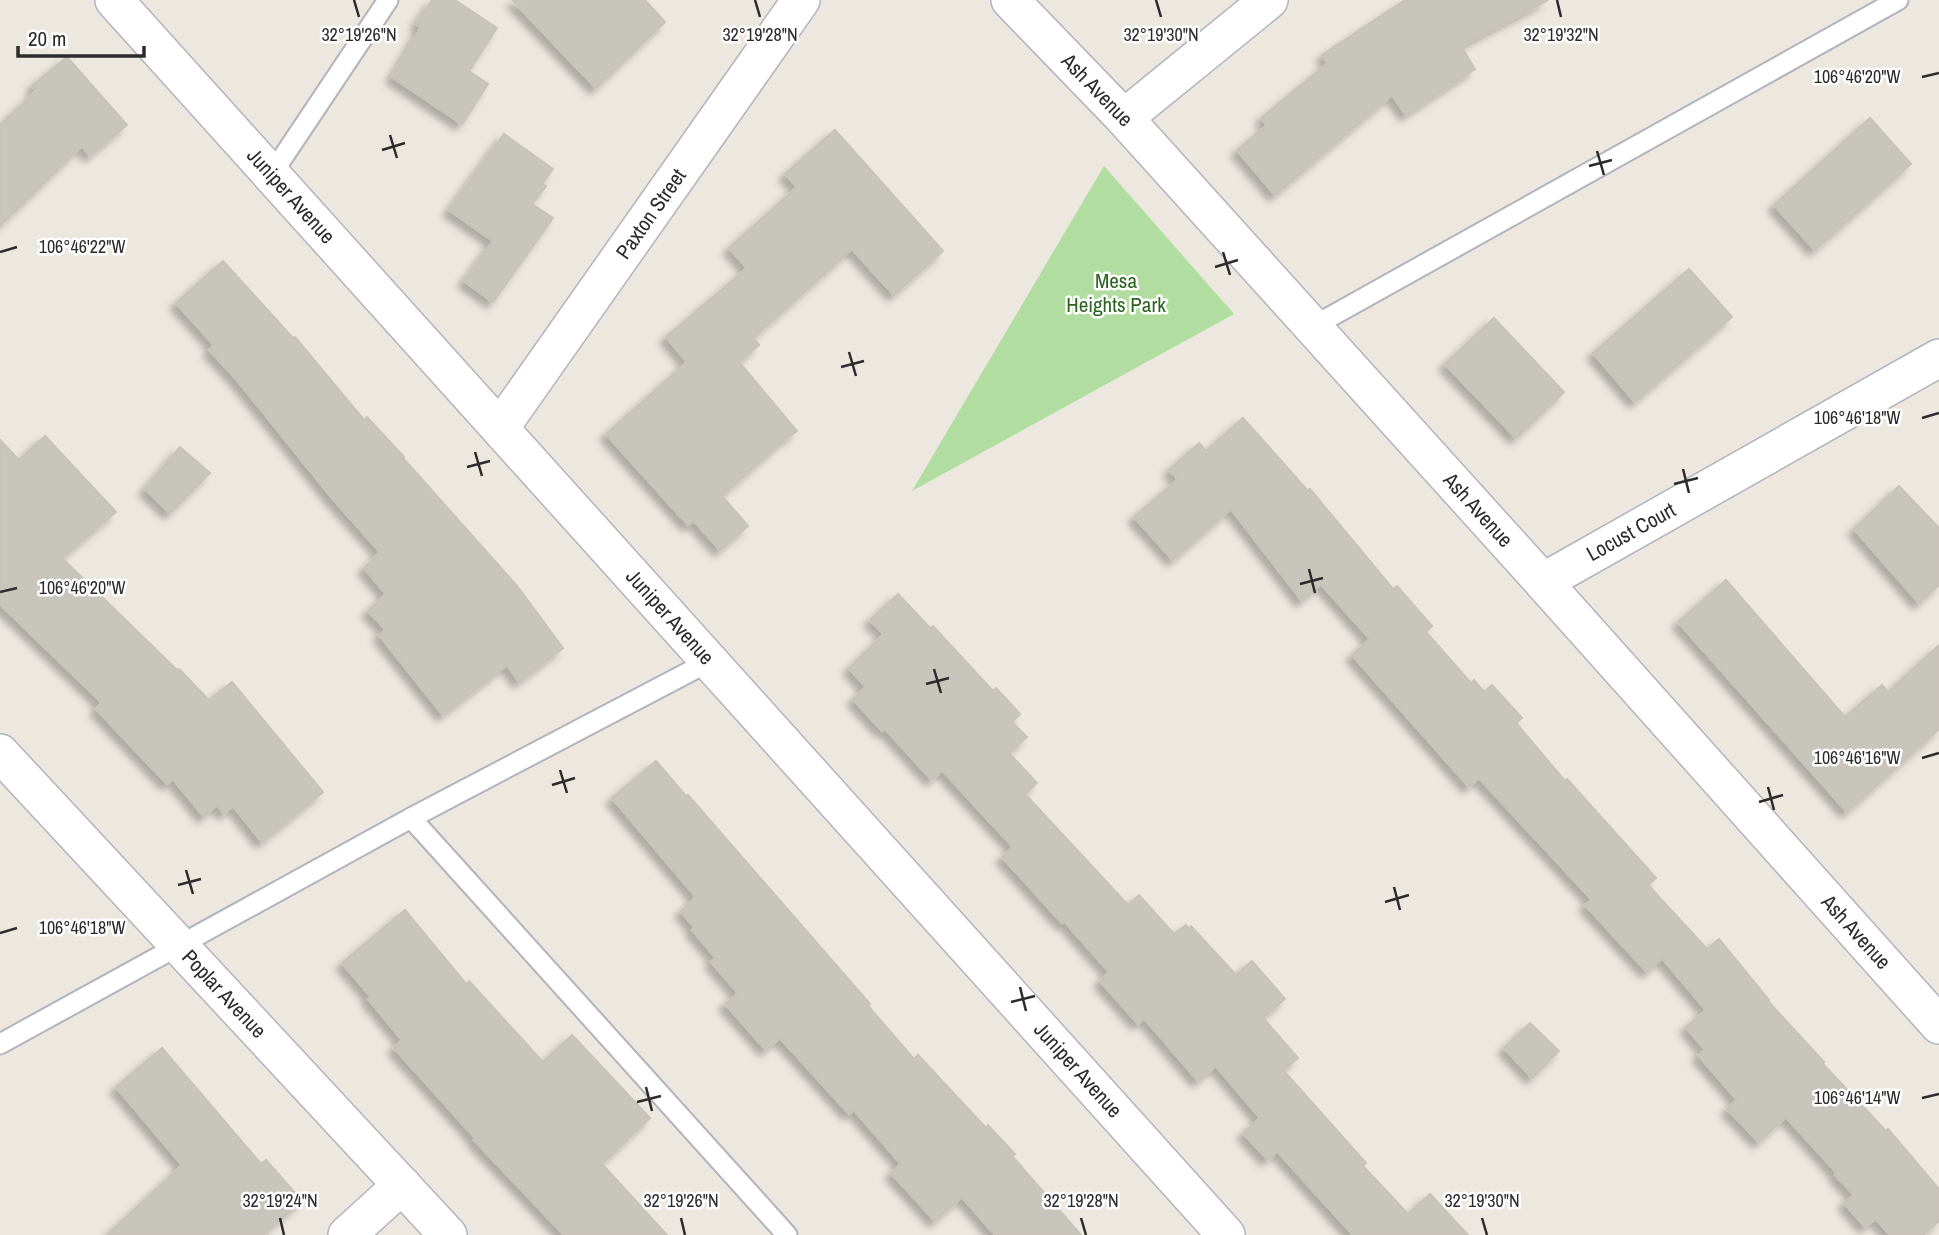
<svg xmlns="http://www.w3.org/2000/svg" width="1939" height="1235" viewBox="0 0 1939 1235" font-family="'Archivo Narrow',sans-serif">
<style>
.green{fill:#b2dda0}
.building{fill:#c8c5bd;stroke:#c7c3b9;stroke-width:2;filter:url(#shadow)}
.lines{fill:none;stroke-linecap:round;stroke-linejoin:round}
.lane-casing{stroke:#b2b4bd;stroke-width:23}
.street-casing{stroke:#b2b4bd;stroke-width:40}
.lane{stroke:#fff;stroke-width:19}
.street{stroke:#fff;stroke-width:37}
.ticks{fill:none;stroke:#2b2b2b;stroke-width:2.5}
.labels{text-anchor:middle;stroke-width:5;stroke-linejoin:round;paint-order:stroke}
.street-label{font-size:21px;fill:#2b2b2b;stroke:#fff}
.park-label{font-size:21px;fill:#2c6321;stroke:#fff}
.ticks-label{font-size:18px;text-anchor:middle;fill:#2b2b2b;stroke:#fff;stroke-width:5;stroke-linejoin:round;paint-order:stroke}
</style>
<defs>
<filter id="shadow"><feDropShadow dx="-6" dy="6" stdDeviation="3.5" flood-color="#0004"/></filter>
</defs>
<rect width="100%" height="100%" fill="#ece7df"/>
<polygon class="green" points="1104,166 1234,314 912,491"/>
<g class="building">
<polygon points="432,0 455,0 497,28 469,71 488,84 462,124 392,77 421,27 416,24"/>
<polygon points="512,0 645,0 665,22 596,88"/>
<polygon points="1405,0 1548,0 1461,46 1475,69 1406,115 1392,95 1275,195 1237,150 1267,125 1261,118 1328,63 1322,55"/>
<polygon points="67,57 127,125 90,156 82,146 0,226 0,125 36,91 32,86"/>
<polygon points="1870,118 1911,164 1815,250 1774,205"/>
<polygon points="835,130 943,251 894,295 852,249 753,338 759,345 739,362 797,431 782,442 722,496 748,526 720,550 694,521 688,525 606,434 687,362 666,337 747,268 729,248 797,187 785,174"/>
<polygon points="504,134 553,169 542,184 546,186 532,204 553,218 493,302 464,281 493,241 449,210"/>
<polygon points="223,261 293,338 295,337 364,420 367,417 404,457 403,458 517,586 563,648 519,682 507,665 443,715 379,635 386,630 368,611 386,594 364,568 380,552 332,498 237,380 209,350 214,345 176,303"/>
<polygon points="1689,269 1732,317 1635,402 1593,353"/>
<polygon points="1494,318 1564,392 1516,438 1445,364"/>
<polygon points="1243,418 1308,491 1310,489 1393,589 1397,586 1432,626 1426,632 1471,683 1474,680 1484,692 1492,685 1522,718 1516,723 1565,781 1567,779 1656,878 1648,885 1707,949 1719,939 1769,1000 1768,1001 1824,1062 1823,1064 1886,1131 1888,1129 1939,1189 1939,1221 1923,1235 1890,1235 1876,1219 1865,1227 1844,1203 1854,1195 1835,1175 1837,1173 1786,1117 1759,1142 1727,1109 1737,1100 1698,1055 1705,1050 1686,1027 1706,1010 1662,958 1647,972 1585,905 1592,900 1479,778 1469,787 1352,655 1370,639 1321,584 1302,601 1231,509 1173,560 1134,517 1178,479 1169,470 1199,443 1206,451"/>
<polygon points="45,436 116,512 62,558 177,670 179,669 209,700 232,682 323,792 262,842 233,806 224,814 217,805 204,817 173,779 167,784 96,709 102,703 0,604 0,440 19,460"/>
<polygon points="180,447 210,473 170,513 145,489"/>
<polygon points="1899,486 1939,528 1939,585 1919,603 1854,529"/>
<polygon points="1726,580 1845,717 1882,685 1888,692 1939,645 1939,729 1847,812 1678,622"/>
<polygon points="898,594 930,628 933,626 993,691 996,688 1020,714 1012,722 1027,737 1009,753 1037,783 1025,794 1128,905 1139,895 1174,934 1186,925 1189,929 1191,926 1236,975 1252,961 1285,999 1263,1018 1298,1058 1283,1070 1366,1163 1363,1166 1408,1214 1430,1194 1468,1235 1353,1235 1277,1151 1268,1160 1243,1133 1260,1118 1216,1066 1198,1081 1144,1018 1138,1024 1100,981 1109,972 1064,921 1062,923 1002,857 1013,847 942,770 932,780 885,729 882,731 853,699 866,687 849,668 884,634 870,620"/>
<polygon points="656,761 686,796 688,795 870,1004 868,1006 914,1059 918,1055 986,1128 988,1125 1015,1154 1012,1156 1081,1235 995,1235 962,1197 935,1221 891,1173 901,1164 854,1110 849,1114 780,1038 766,1050 725,1004 738,993 711,962 716,958 692,930 694,927 681,911 696,897 612,798"/>
<polygon points="405,910 466,984 469,981 543,1062 572,1035 650,1118 602,1164 667,1235 564,1235 474,1140 476,1139 394,1048 402,1040 368,999 371,997 342,963"/>
<polygon points="1530,1023 1559,1051 1532,1078 1504,1048"/>
<polygon points="162,1048 261,1164 266,1160 302,1201 263,1235 107,1235 182,1165 116,1087"/>
</g>
<g class="lines">
<g class="lane-casing">
<g id="lane">
<polyline points="271,175 388,0"/>
<polyline points="1312,327 1898,0"/>
<polyline points="710,661 411,818 787,1235"/>
<polyline points="0,1044 411,818"/>
</g>
</g>
<g class="street-casing">
<g id="street">
<polyline points="114,0 1226,1235"/>
<polyline points="1010,0 1124,118 1543,582 1939,1025"/>
<polyline points="1124,118 1269,0"/>
<polyline points="500,428 801,0"/>
<polyline points="1543,582 1939,358"/>
<polyline points="0,753 448,1235"/>
<polyline points="347,1235 402,1185"/>
</g>
</g>
<use href="#lane" class="lane"/>
<use href="#street" class="street"/>
</g>
<path class="ticks" d="M354,0L359,17M755,0L760,17M1156,0L1161,17M1557,0L1561,17M1922,77L1939,73M390,135L397,158M382,150L405,143M1597,151L1604,175M1589,166L1612,160M0,252L17,247M1223,252L1230,275M1215,267L1238,260M849,352L856,376M841,367L864,361M1922,418L1939,413M475,452L482,476M467,467L490,461M1683,469L1689,493M1674,484L1698,478M1309,569L1315,593M1300,584L1323,578M0,592L17,588M934,669L941,693M926,684L949,678M1922,758L1939,753M560,770L567,793M552,785L575,778M1768,787L1774,810M1759,802L1783,795M186,870L193,894M178,885L201,879M1394,887L1400,910M1385,902L1409,895M0,933L17,928M1020,987L1026,1011M1011,1002L1035,996M646,1087L652,1111M1922,1098L1939,1094M637,1102L661,1096M280,1218L284,1235M681,1218L685,1235M1081,1218L1086,1235M1482,1218L1487,1235"/>
<g class="labels">
<g class="street-label">
<text transform="translate(1097 90) rotate(46)" y="7">Ash Avenue</text>
<text transform="translate(291 196) rotate(48)" y="7">Juniper Avenue</text>
<text transform="translate(651 214) rotate(-55)" y="7">Paxton Street</text>
<text transform="translate(1478 510) rotate(48)" y="7">Ash Avenue</text>
<text transform="translate(1631 532) rotate(-29)" y="7">Locust Court</text>
<text transform="translate(670 617) rotate(48)" y="7">Juniper Avenue</text>
<text transform="translate(1856 932) rotate(48)" y="7">Ash Avenue</text>
<text transform="translate(224 994) rotate(47)" y="7">Poplar Avenue</text>
<text transform="translate(1078 1070) rotate(48)" y="7">Juniper Avenue</text>
</g>
<g class="park-label">
<text x="1116" y="288">Mesa<tspan x="1116" dy="24">Heights Park</tspan></text>
</g>
</g>
<g class="ticks-label">
<text x="359" y="41">32°19'26"N</text>
<text x="760" y="41">32°19'28"N</text>
<text x="1161" y="41">32°19'30"N</text>
<text x="1561" y="41">32°19'32"N</text>
<text x="1857" y="83">106°46'20"W</text>
<text x="82" y="253">106°46'22"W</text>
<text x="1857" y="424">106°46'18"W</text>
<text x="82" y="594">106°46'20"W</text>
<text x="1857" y="764">106°46'16"W</text>
<text x="82" y="934">106°46'18"W</text>
<text x="1857" y="1104">106°46'14"W</text>
<text x="280" y="1207">32°19'24"N</text>
<text x="681" y="1207">32°19'26"N</text>
<text x="1081" y="1207">32°19'28"N</text>
<text x="1482" y="1207">32°19'30"N</text>
</g>
<path d="M18 46v10h126v-10" fill="none" stroke="#2b2b2b" stroke-width="3.5"/>
<text x="28" y="46" font-size="21" fill="#2b2b2b" stroke="#ffffff" stroke-width="5" paint-order="stroke">20 m</text>
</svg>
